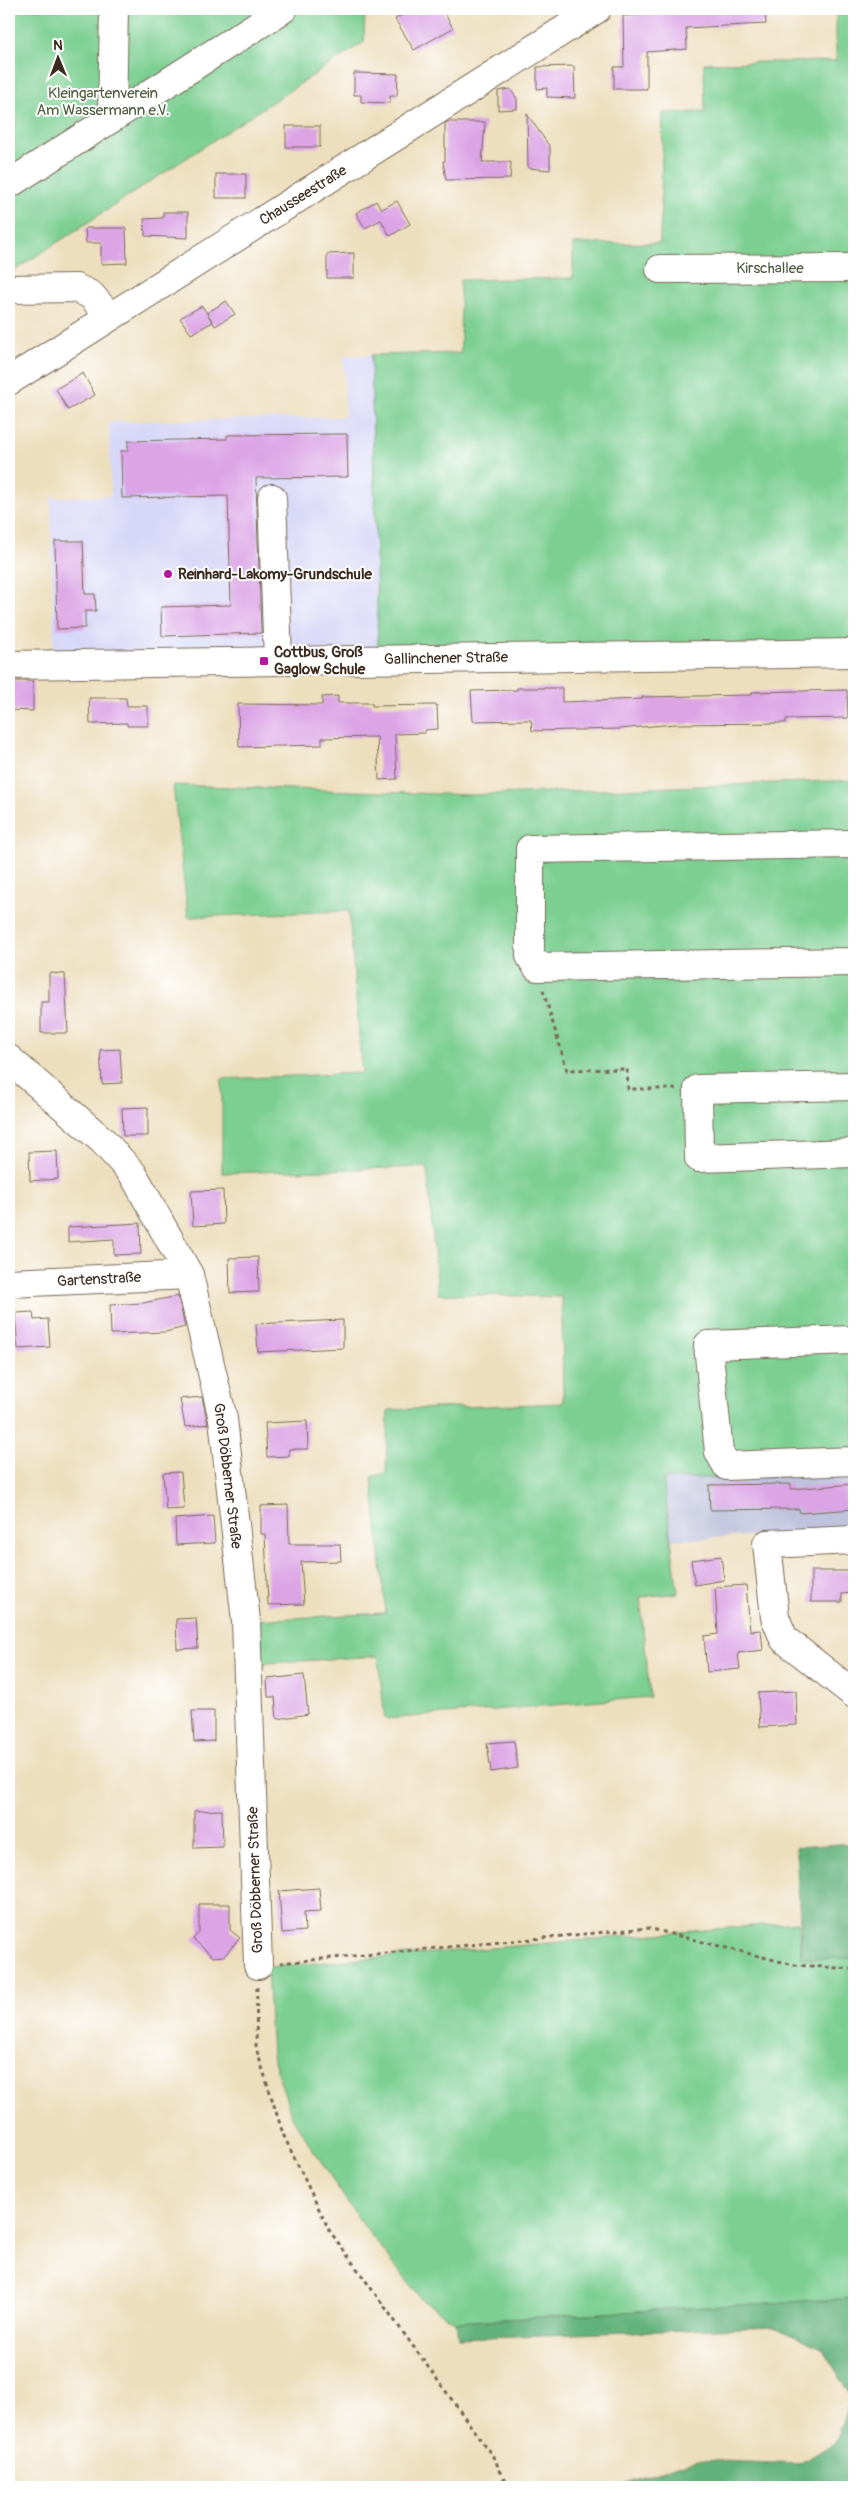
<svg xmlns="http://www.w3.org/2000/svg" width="863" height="2496" viewBox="0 0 863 2496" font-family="Pangolin,sans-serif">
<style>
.built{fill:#d7d7f8}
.industrial{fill:#bfc2dd}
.green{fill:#7bcf91;stroke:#5b7c58}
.forest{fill:#64b27b;stroke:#506e4c}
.building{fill:#dba4e5}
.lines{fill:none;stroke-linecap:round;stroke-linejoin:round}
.minor-casing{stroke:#796956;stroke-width:30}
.path{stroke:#796956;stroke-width:3;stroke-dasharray:4 4;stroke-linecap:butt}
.minor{stroke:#fff;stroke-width:28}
.poi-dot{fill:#b5179e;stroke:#fff;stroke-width:2}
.labels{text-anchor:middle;stroke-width:4;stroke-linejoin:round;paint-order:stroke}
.park-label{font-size:15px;fill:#4e5c40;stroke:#fff}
.street-label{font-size:15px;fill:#3b2a1e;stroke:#fff}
.poi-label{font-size:15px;font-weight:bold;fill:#3b2a1e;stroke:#fff;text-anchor:start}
</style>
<rect width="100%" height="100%" fill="#fff"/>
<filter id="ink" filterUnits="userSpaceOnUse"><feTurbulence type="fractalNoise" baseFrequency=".02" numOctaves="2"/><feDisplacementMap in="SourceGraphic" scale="10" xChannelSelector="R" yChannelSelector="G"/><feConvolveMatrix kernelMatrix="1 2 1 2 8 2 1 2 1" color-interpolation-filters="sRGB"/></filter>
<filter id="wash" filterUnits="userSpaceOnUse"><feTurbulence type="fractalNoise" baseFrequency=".0096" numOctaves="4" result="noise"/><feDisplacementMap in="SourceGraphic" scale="20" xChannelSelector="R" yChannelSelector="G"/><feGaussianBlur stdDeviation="1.12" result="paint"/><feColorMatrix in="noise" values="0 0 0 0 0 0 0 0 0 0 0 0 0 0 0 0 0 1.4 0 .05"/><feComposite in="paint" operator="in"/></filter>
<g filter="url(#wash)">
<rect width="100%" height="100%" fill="#eddfbe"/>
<polygon class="built" points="371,355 378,649 54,656 51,498 111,496 109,422 345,417 344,356"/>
<polygon class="industrial" points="854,1473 854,1530 671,1540 663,1479"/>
<g class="green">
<polygon points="9,9 365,9 364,42 9,274"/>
<polygon points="836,9 854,9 854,643 378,649 371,355 461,353 460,280 573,278 573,244 660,243 663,113 705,112 704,63 836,61"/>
<polygon points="854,780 854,1473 663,1479 678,1593 640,1597 650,1697 385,1719 378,1656 254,1664 253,1620 386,1613 372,1477 386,1473 388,1410 563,1403 562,1297 438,1294 427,1167 222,1173 222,1079 362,1073 349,911 188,917 173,785 469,795"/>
<polygon points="798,1922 802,1959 854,1958 854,2298 456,2322 422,2300 359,2220 292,2117 272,2055 267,1967"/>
</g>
<g class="forest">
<polygon points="854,1843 854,1958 802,1959 796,1847"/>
<polygon points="854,2298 854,2487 614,2487 696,2460 800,2464 836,2442 852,2397 822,2348 774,2327 458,2338 456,2322"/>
</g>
<g id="blocks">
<g class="building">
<polygon points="412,9 442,9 453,28 414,50 395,19"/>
<polygon points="657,9 765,9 766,24 686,28 687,49 647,52 647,89 614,89 614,67 624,67 623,16 658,14"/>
<polygon points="574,66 575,98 547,97 547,88 537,89 537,67"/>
<polygon points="354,73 398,74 397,96 390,96 390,103 361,102 361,95 354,95"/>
<polygon points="510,89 517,99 517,109 498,110 498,91"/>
<polygon points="527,114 550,147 550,170 528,168"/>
<polygon points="447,122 485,122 482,162 511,162 510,179 446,180 443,161 445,161 445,124"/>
<rect x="286" y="126" width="34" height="21"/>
<rect x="216" y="174" width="30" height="24"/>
<polygon points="376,201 382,209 397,201 410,224 390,236 381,220 365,228 356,213"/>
<polygon points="163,212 188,212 188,238 145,236 144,219 163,218"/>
<polygon points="85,228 126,228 127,263 101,264 101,243 86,243"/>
<polygon points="354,253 354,278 327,278 327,254"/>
<polygon points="226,301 235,314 215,326 207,313"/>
<polygon points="202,306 213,322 191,334 180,318"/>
<polygon points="83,373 95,395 68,410 56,389"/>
<polygon points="347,434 348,477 256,478 261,633 162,636 161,607 231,605 228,496 122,498 121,451 128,451 128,441 227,439 227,435"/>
<polygon points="55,541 83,541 85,594 95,594 96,611 85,611 85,628 57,629"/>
<polygon points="9,681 33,681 33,711 10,710"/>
<polygon points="517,688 562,688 562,702 642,699 642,697 752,695 752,692 847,690 848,718 786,719 786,723 675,724 619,729 532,731 531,720 473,721 471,691 517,690"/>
<polygon points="338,696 338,703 372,703 372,706 437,705 438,729 425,730 425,733 395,734 397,779 379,780 377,737 322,738 322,745 239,747 238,704 322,705 322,697"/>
<polygon points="89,698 126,698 127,706 148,706 148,726 127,726 127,723 90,724"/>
<polygon points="49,973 65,974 68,1033 41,1033 41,1002 49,1002"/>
<polygon points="120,1049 122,1083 102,1084 100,1050"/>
<polygon points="148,1107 148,1136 123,1136 122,1108"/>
<polygon points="57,1151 58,1179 30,1181 29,1152"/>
<polygon points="223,1190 224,1224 193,1226 191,1191"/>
<polygon points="140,1223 141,1254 114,1255 114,1239 68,1242 68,1227"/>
<polygon points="258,1257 259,1292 230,1293 229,1258"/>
<polygon points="178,1296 185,1327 165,1332 111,1334 110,1305 143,1303"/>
<polygon points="33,1312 34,1320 48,1319 50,1347 18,1349 15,1313"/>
<polygon points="343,1320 343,1348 258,1352 256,1324"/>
<polygon points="202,1397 208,1424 185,1427 180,1399"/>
<polygon points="307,1421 308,1449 289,1449 289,1456 267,1457 265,1423"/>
<polygon points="181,1472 184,1509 166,1510 163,1473"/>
<polygon points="791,1484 791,1489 854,1484 854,1509 800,1513 799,1509 710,1510 709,1485"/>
<polygon points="288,1505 289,1544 340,1544 341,1561 301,1562 304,1604 268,1605 265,1534 261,1534 261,1506"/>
<polygon points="213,1516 215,1543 176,1545 175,1519"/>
<polygon points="721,1556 724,1580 695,1585 691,1560"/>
<polygon points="811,1571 854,1571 854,1593 842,1594 842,1602 811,1602"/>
<polygon points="746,1585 750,1631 761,1630 763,1650 738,1653 740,1669 707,1672 704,1636 718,1634 715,1587"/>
<polygon points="196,1618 198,1648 177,1649 176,1619"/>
<polygon points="304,1675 308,1714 277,1719 275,1697 268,1697 267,1679"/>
<polygon points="796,1691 797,1725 760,1727 758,1693"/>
<polygon points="192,1711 214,1711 214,1741 194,1742"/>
<polygon points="514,1741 518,1768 491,1772 487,1743"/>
<polygon points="222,1810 223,1847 194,1848 194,1811"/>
<polygon points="319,1888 321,1911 304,1912 305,1931 282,1933 279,1891"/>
<polygon points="199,1904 230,1904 230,1930 240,1938 224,1956 213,1957 193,1939 199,1932"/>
</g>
</g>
</g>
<g filter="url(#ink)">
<use href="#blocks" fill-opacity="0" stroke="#796956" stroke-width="1"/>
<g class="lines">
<g class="minor-casing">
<g id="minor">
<polyline points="112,118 114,9"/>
<polyline points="9,184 283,9"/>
<polyline points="660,269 854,268"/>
<polyline points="9,289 76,288 91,295 110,317"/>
<polyline points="9,381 597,9"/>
<polyline points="272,498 278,660"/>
<polyline points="9,665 854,653"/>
<polyline points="854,844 530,849 530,956 537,967 854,962"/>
<polyline points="9,1059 103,1141 133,1174 189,1275 223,1419 246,1621 258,1965"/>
<polyline points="854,1086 698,1089 699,1158 854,1153"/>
<polyline points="9,1283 189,1275"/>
<polyline points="854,1340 708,1345 719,1452 727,1466 854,1461"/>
<polyline points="854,1540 767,1544 775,1617 784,1639 854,1694"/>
</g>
</g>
<g class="path">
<polyline points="543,990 567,1070 627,1069 628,1089 676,1089"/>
<polyline points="280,1963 648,1928 794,1965 854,1969"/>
<polyline points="257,1987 256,2048 283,2134 329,2230 494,2458 508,2487"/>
</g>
<use href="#minor" class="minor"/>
</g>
</g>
<g class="poi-dot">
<circle cx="168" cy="574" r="5"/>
<rect x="259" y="656" width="10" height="10" rx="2.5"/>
</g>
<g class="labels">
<g class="park-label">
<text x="103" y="98">Kleingartenverein<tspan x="103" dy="17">Am Wassermann e.V.</tspan></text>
<text x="770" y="273">Kirschallee</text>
</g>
<g class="street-label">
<text transform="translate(303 195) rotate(-32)" y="5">Chausseestraße</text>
<text transform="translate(446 658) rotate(-1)" y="5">Gallinchener Straße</text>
<text transform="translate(99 1279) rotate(-3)" y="5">Gartenstraße</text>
<text transform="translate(228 1476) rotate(83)" y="5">Groß Döbberner Straße</text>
<text transform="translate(255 1880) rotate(-92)" y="5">Groß Döbberner Straße</text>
</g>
<g class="poi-label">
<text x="178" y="579">Reinhard-Lakomy-Grundschule</text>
<text x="274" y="657">Cottbus, Groß<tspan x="274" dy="17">Gaglow Schule</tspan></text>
</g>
</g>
<rect width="863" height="2496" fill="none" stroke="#fff" stroke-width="30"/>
<g transform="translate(58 58) rotate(359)" stroke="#ffffff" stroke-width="4" paint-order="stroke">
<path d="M0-4L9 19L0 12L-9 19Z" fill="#3b2a1e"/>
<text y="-8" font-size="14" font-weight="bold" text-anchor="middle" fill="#3b2a1e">N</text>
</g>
</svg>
